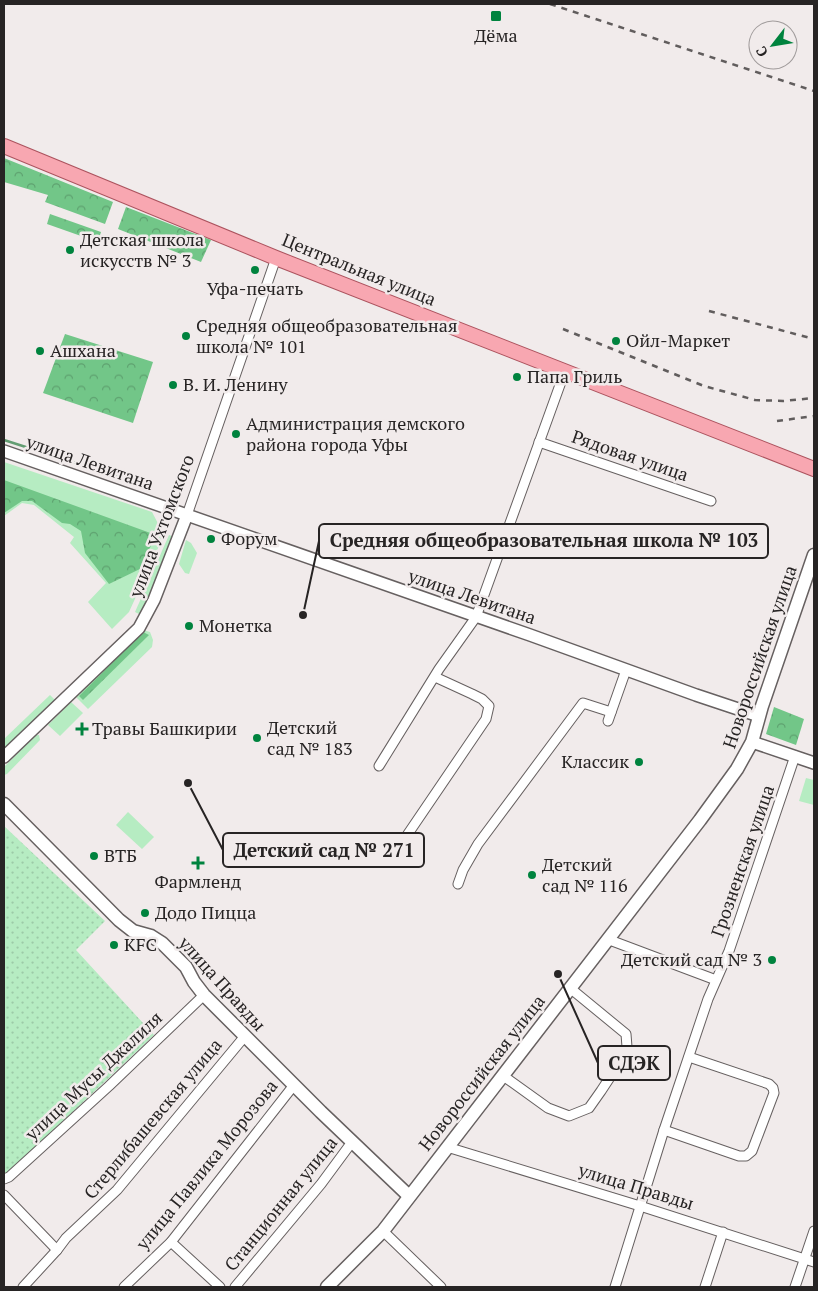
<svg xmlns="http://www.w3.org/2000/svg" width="818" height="1291" viewBox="0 0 818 1291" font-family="'PT Serif',serif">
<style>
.green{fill:#b6ecc2}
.forest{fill:url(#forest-crowns)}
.park{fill:url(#park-dots)}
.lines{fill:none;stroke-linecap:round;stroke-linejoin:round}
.stream{stroke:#639d72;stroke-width:2.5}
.minor-casing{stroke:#666060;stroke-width:11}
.tertiary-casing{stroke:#666060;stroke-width:14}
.secondary-casing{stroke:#666060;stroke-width:15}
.primary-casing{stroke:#ac535e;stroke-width:16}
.minor{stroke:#fff;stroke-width:9}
.tertiary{stroke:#fff;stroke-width:11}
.secondary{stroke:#fff;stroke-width:12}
.primary{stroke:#f8a7b1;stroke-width:14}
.rail{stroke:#615d5d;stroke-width:2.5;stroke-dasharray:6 6;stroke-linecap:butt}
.poi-dot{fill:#00833e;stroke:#f1ebeb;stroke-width:2}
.labels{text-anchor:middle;stroke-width:5;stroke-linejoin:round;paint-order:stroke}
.poi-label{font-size:18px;fill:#272424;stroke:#f1ebeb;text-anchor:start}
.street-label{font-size:18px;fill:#272424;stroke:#f1ebeb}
.leader{fill:none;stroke:#272424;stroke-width:2}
.callout-dot{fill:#272424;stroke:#f1ebeb;stroke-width:2}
.callout{fill:#f1ebeb;stroke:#272424;stroke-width:2}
.callout-label{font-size:19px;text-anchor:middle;font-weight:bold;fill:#272424}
</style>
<defs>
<pattern id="forest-crowns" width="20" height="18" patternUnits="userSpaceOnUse" patternTransform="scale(1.25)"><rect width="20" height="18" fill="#72c688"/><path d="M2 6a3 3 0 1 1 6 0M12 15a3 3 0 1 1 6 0" fill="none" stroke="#5ea16f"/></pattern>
<pattern id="park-dots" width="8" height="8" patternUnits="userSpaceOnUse" patternTransform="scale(1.25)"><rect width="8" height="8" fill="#b6ecc2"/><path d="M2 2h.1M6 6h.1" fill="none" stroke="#9ccaa7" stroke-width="1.8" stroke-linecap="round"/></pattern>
</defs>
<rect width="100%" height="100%" fill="#f1ebeb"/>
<g class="green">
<polygon points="4,462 152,512 164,535 129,612 112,629 88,602 106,583 70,543 74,537 34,505 22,503 4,516"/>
<polygon points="169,535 174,537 141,615 135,612"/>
<polygon points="186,540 191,543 197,553 189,574 185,573 179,564"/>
<polygon points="143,630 150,632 153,640 152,647 88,709 76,697"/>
<polygon points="50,695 57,702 4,753 4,739"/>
<polygon points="71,702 83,713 60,736 48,725"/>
<polygon points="36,735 39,735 40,740 7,774 4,775 4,767"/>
<polygon points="806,778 814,780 814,805 799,801"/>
<polygon points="128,812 154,837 142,849 116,825"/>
</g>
<g class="forest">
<polygon points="4,158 113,202 105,224 45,202 48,195 4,182"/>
<polygon points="126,207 211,240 201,262 118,229"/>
<polygon points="50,214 101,232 98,242 47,224"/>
<polygon points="65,334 153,362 133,423 43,393"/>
<polygon points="4,480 156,535 140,569 109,584 85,553 81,531 70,524 62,523 32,501 22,501 4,513"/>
<polygon points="143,632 149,635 83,700 79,696"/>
<polygon points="774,707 804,719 796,745 766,734"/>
</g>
<polygon class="park" points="4,826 105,921 76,950 154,1035 6,1175 4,1173"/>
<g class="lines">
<polyline class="stream" points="4,440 138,483"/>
<g class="minor-casing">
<g id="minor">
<polyline points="539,442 711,501"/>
<polyline points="187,515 276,258"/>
<polyline points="608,721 626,670"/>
<polyline points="379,766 439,669 476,617 565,371"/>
<polyline points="397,850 486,719 489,706 482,699 472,694 435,677"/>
<polyline points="458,884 463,870 478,844 583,703 611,712"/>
<polyline points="607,939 716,980"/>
<polyline points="502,1075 548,1108 569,1116 589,1108 601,1091 622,1059 627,1047 626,1034 570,988"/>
<polyline points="664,1130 739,1156 746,1156 752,1151 774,1093 773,1088 769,1084 689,1057"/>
<polyline points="447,1147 640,1206 814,1262"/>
<polyline points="4,1179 9,1177 109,1086 204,995"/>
<polyline points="4,1195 57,1250"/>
<polyline points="383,1231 441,1287"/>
<polyline points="171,1242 220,1287"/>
<polyline points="23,1287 57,1250 66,1238 117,1190 245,1036"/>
<polyline points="124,1287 171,1242 294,1085"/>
<polyline points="235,1287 321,1184 352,1142"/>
<polyline points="615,1287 664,1130 708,999 729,951 795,756"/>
<polyline points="705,1287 723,1232"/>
<polyline points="795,1287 814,1231"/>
</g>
</g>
<g class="tertiary-casing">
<g id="tertiary">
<polyline points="4,451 530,635 696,695 759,716"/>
<polyline points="752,742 814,763"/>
<polyline points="4,757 139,628 154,600 187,515"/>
</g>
</g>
<g class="secondary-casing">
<g id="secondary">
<polyline points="4,804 119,920 133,931 151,936 162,943 186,967 194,982 204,995 321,1112 409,1196"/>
<polyline points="327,1287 383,1231 700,820 737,769 752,742 762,706 814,555"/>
</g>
</g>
<g class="primary-casing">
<polyline id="primary" points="4,146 276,258 814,469"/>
</g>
<use href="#minor" class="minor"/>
<use href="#tertiary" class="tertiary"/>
<use href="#secondary" class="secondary"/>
<use href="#primary" class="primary"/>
<g class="rail">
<polyline points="550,4 814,91"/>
<polyline points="709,311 814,339"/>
<polyline points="563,329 704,386 755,400 783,401 814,398"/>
<polyline points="777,421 814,416"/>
</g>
</g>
<g class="poi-dot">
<rect x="490" y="10" width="12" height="12" rx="2.5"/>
<circle cx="70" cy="250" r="5"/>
<circle cx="255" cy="270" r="5"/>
<circle cx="186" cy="336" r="5"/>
<circle cx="616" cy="341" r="5"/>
<circle cx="40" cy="351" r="5"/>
<circle cx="517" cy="377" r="5"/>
<circle cx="173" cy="385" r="5"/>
<circle cx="236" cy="434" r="5"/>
<circle cx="211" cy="539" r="5"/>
<circle cx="189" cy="626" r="5"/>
<path d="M79.5 721.5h5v5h5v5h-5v5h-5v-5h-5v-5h5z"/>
<circle cx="257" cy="738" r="5"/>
<circle cx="639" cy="762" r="5"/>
<circle cx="94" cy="856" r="5"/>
<path d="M195.5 855.5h5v5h5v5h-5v5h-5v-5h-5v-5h5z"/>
<circle cx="532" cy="875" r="5"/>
<circle cx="145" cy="913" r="5"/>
<circle cx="114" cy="945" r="5"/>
<circle cx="772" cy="960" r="5"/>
</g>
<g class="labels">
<g class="poi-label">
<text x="496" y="42" text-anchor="middle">Дёма</text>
<text x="80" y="246">Детская школа<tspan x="80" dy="21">искусств № 3</tspan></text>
<text x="255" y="295" text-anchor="middle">Уфа-печать</text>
<text x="196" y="332">Средняя общеобразовательная<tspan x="196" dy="21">школа № 101</tspan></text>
<text x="626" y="347">Ойл-Маркет</text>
<text x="50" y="357">Ашхана</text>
<text x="527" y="383">Папа Гриль</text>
<text x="183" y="391">В. И. Ленину</text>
<text x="246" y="430">Администрация демского<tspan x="246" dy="21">района города Уфы</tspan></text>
<text x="221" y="545">Форум</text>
<text x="199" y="632">Монетка</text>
<text x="267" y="734">Детский<tspan x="267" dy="21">сад № 183</tspan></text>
<text x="92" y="735">Травы Башкирии</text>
<text x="629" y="768" text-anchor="end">Классик</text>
<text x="104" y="862">ВТБ</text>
<text x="542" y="871">Детский<tspan x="542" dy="21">сад № 116</tspan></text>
<text x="198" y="888" text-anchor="middle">Фармленд</text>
<text x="155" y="919">Додо Пицца</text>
<text x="124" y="951">KFC</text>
<text x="762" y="966" text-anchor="end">Детский сад № 3</text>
</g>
<g class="street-label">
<text transform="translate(359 270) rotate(22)" y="6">Центральная улица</text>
<text transform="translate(630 456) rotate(19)" y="6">Рядовая улица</text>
<text transform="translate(90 463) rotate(19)" y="6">улица Левитана</text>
<text transform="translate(162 526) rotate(-69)" y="6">улица Ухтомского</text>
<text transform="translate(472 597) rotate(19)" y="6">улица Левитана</text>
<text transform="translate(760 657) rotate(-71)" y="6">Новороссийская улица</text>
<text transform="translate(743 861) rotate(-71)" y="6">Грозненская улица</text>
<text transform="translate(222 984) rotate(48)" y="6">улица Правды</text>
<text transform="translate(482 1073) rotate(-52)" y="6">Новороссийская улица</text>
<text transform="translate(94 1076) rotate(-43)" y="6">улица Мусы Джалиля</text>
<text transform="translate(153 1119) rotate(-50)" y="6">Стерлибашевская улица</text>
<text transform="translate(207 1165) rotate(-51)" y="6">улица Павлика Морозова</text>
<text transform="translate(636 1187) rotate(17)" y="6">улица Правды</text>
<text transform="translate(281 1204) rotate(-51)" y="6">Станционная улица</text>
</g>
</g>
<path class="leader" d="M303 615L319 541M188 783L223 850M558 974L598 1063"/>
<g class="callout-dot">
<circle cx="303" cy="615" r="5"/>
<circle cx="188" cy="783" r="5"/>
<circle cx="558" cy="974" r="5"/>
</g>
<g class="callout">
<rect x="319" y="524" width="449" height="34" rx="5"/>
<rect x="223" y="833" width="201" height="34" rx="5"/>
<rect x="598" y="1046" width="72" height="34" rx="5"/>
</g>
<g class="callout-label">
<text x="544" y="547">Средняя общеобразовательная школа № 103</text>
<text x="324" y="857">Детский сад № 271</text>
<text x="634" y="1070">СДЭК</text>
</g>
<rect width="818" height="1291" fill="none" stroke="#272424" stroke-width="10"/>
<g transform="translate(773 45) rotate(239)"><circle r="24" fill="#f1ebeb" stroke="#a09b9b"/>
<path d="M0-4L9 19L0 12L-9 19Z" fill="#00833e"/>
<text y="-8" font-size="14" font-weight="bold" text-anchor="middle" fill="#272424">С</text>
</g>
</svg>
